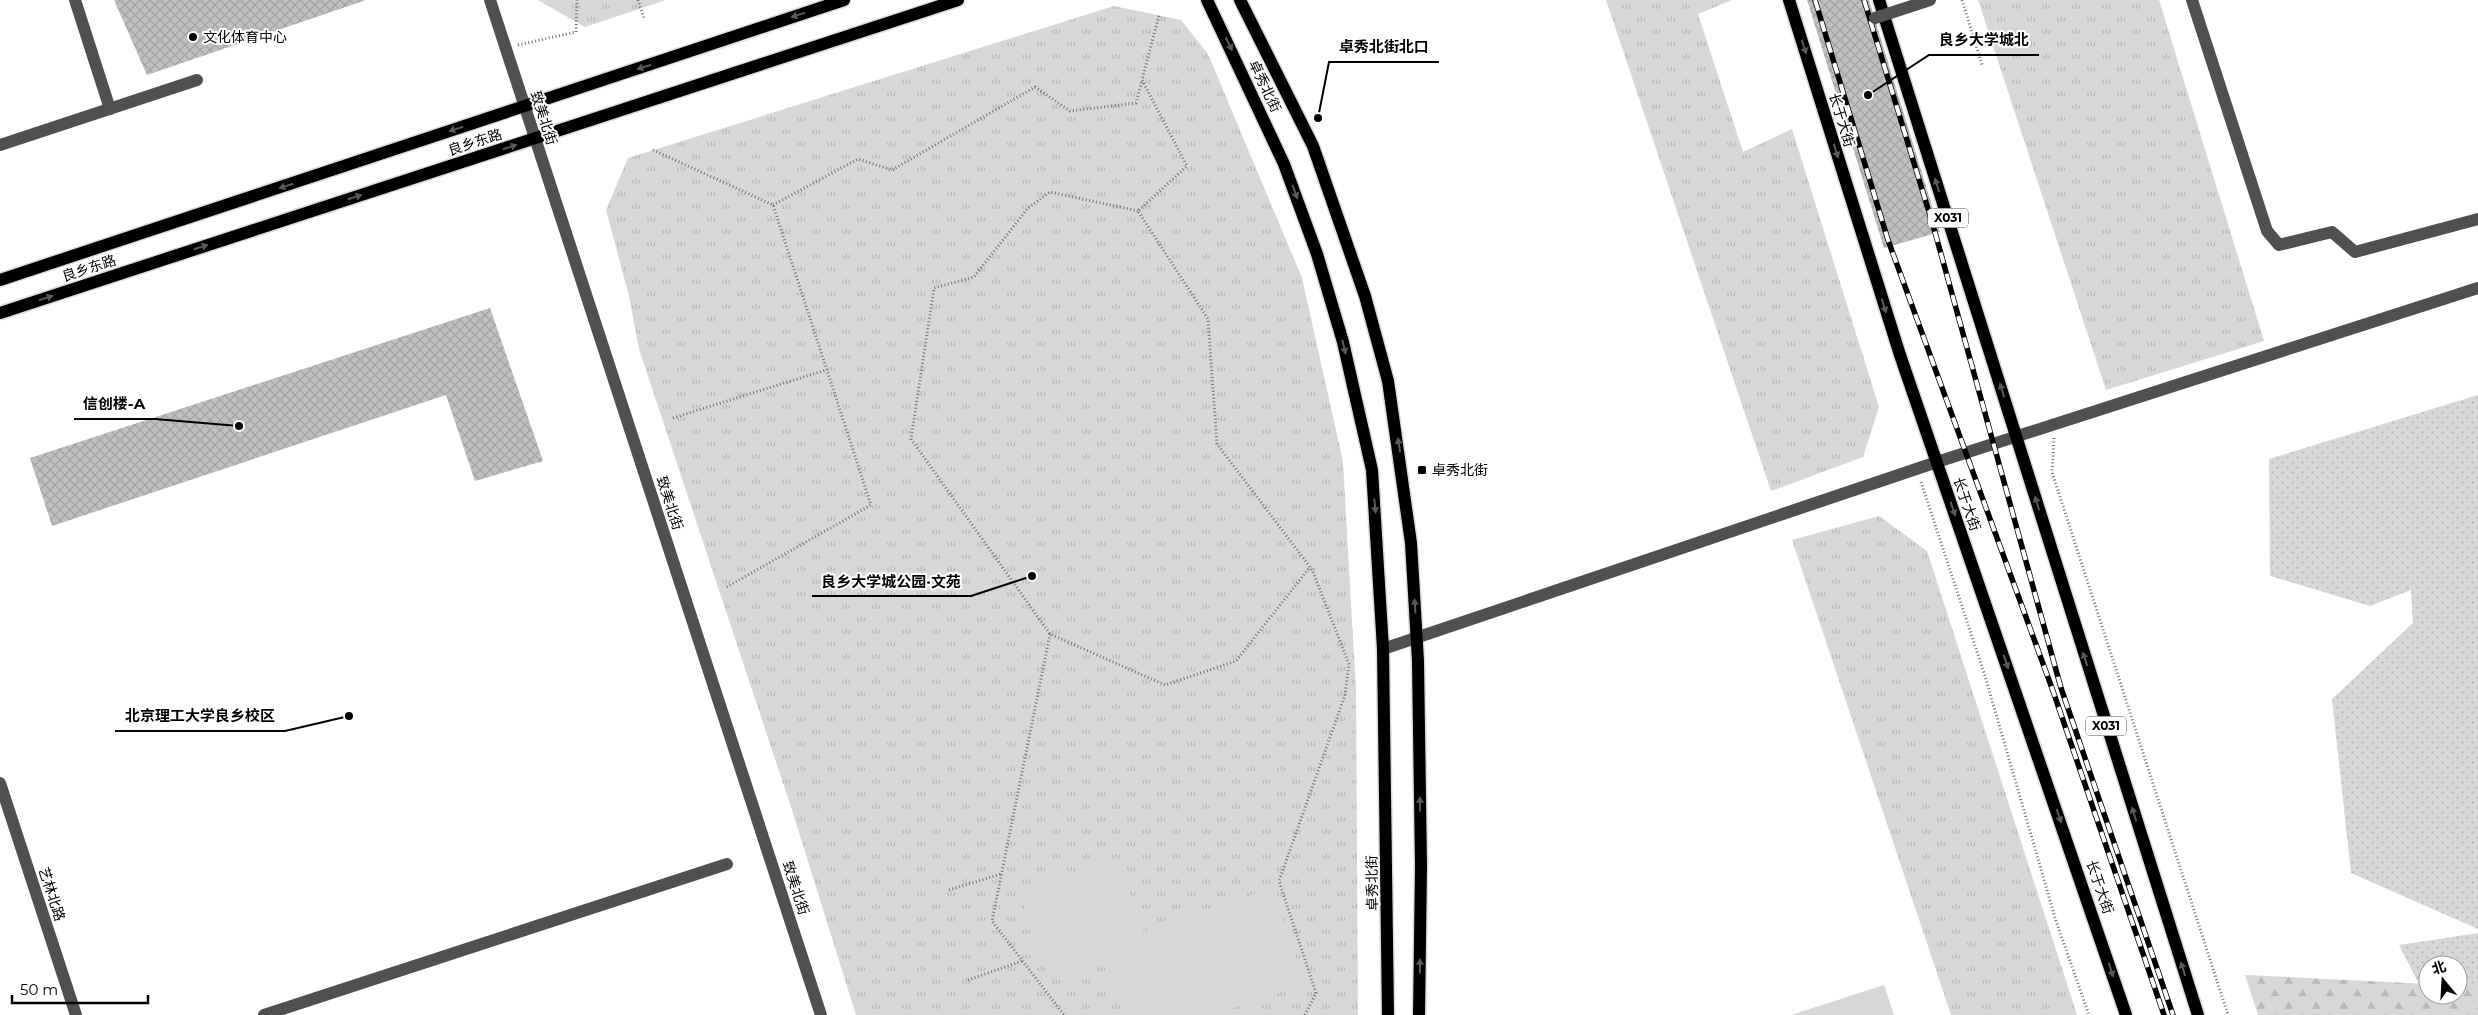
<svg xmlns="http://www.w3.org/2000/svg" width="2478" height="1015" viewBox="0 0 2478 1015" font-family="Montserrat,'Noto Sans SC',sans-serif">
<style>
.grass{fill:url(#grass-dots);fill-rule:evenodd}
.forest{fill:url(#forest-firs)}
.park{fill:url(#park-tufts)}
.garden{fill:#d7d7d7}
.building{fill:url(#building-cross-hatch)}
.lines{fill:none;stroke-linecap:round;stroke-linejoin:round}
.major-casing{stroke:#dbdbdb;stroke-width:15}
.path{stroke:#727272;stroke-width:3;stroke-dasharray:1 2.5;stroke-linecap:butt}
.minor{stroke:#505050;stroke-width:12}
.major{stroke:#000;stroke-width:12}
.rail-casing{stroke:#000;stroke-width:5.5}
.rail{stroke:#fff;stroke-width:4;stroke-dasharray:11;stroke-linecap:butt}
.minor-bridge{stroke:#505050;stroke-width:12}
.oneway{fill:#595959}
.poi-dot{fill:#000;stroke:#fff;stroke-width:2}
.labels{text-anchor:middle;stroke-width:4;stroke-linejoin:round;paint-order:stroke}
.shield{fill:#fff;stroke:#4c4c4c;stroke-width:1}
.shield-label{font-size:12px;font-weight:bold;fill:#000}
.poi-label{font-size:14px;fill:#000;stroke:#fff;text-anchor:start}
.street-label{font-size:14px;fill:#000;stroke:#fff}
.leader{fill:none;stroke:#000;stroke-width:2}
.callout-dot{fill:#000;stroke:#fff;stroke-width:2}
.callout-label{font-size:15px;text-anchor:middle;font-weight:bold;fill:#000;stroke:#fff;stroke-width:4;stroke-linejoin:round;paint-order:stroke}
</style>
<defs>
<pattern id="grass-dots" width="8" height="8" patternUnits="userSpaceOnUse" patternTransform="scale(1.25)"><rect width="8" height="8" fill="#d7d7d7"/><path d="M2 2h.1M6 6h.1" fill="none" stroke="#b7b7b7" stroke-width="1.8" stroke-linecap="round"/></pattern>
<pattern id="forest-firs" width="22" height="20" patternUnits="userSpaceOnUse" patternTransform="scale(1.25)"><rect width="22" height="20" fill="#d7d7d7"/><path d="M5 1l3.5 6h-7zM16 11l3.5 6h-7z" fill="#b7b7b7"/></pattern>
<pattern id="park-tufts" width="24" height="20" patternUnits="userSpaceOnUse" patternTransform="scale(1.25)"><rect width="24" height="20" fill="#d7d7d7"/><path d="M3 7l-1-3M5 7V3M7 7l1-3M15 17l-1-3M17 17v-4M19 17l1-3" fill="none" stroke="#b7b7b7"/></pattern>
<pattern id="building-cross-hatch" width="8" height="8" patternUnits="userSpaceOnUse" patternTransform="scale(1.25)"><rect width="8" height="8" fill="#c0c0c0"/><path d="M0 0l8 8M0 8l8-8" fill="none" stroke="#a3a3a3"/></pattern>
</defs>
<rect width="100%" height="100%" fill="#fff"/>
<g class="grass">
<polygon points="2478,395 2478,929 2351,873 2332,699 2413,623 2411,590 2370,606 2270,576 2269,459"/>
<path d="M2478,933V1015H2435L2399,945ZM2428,965H2458V995H2428Z"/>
</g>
<polygon class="forest" points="2245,975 2428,984 2428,995 2458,995 2458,986 2478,987 2478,1015 2258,1015"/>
<g class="park">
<polygon points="538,0 666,0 585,27"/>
<polygon points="1606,0 1732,0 1698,14 1743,152 1792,129 1879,407 1863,457 1771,491"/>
<polygon points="1978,0 2159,0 2264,341 2106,390"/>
<polygon points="1114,6 1181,20 1208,54 1302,278 1343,462 1356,690 1358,1015 856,1015 791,807 639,349 629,296 606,210 628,158"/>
<polygon points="1879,516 1927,551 2077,1015 1951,1015 1792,540"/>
</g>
<g class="garden">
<polygon points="1118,858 1143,932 1272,888 1305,984 1213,1015 1123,1015 1105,961 1049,979 1019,892"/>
<polygon points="1884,985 1894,1015 1791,1015"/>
</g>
<g class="building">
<polygon points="114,0 366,0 147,75"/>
<polygon points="1807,0 1869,0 1940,232 1884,248"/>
<polygon points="490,308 543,461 475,481 446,395 52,526 30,458"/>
</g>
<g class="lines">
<g class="major-casing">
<g id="major">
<polyline points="1207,0 1284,164 1317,254 1343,342 1372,470 1383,649 1388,1015"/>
<polyline points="1240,0 1313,146 1365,296 1388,381 1411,543 1418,661 1421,866 1419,1015"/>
<polyline points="1789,0 1900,355 2126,1015"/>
<polyline points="1879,0 2198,1015"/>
<polyline points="0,280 844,0"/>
<polyline points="0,313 958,0"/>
</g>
</g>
<g class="path">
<polyline points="638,0 644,18"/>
<polyline points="1962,0 1982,65"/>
<polyline points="518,45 576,32 577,0"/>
<polyline points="653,150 773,205 871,505 725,588"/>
<polyline points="773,205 858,159 892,170 1035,87 1070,111 1136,103 1142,80"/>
<polyline points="1138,211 1050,192 1028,208 974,277 934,288 911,439 1050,634 1165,685 1236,661 1310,567 1217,444 1208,319 1138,211 1187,166 1142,80 1159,15"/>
<polyline points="673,418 826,370"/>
<polyline points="2054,438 2052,472 2228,1015"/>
<polyline points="1921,482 1985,676 2056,921 2089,1015"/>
<polyline points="1050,634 992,921 1064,1015"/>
<polyline points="949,890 1001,874"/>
<polyline points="968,980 1022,961"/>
<polyline points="1305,1015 1316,993 1279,881 1345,695 1349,664 1311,567"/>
</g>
<g class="minor">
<polyline points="75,0 110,109"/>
<polyline points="490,0 821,1015"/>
<polyline points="2192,0 2267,231 2279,245 2332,232 2355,252 2478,219"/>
<polyline points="0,145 197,80"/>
<polyline points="1383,649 1937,462 2478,288"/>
<polyline points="0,783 76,1015"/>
<polyline points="264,1015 727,864"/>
</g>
<use href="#major" class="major"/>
<g class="rail-casing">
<g id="rail">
<polyline points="1815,0 1888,240 2053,691 2164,1015"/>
<polyline points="1864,0 1933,225 2061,688 2173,1015"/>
</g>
</g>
<use href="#rail" class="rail"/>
<polyline class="minor-bridge" points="1875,18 1930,0"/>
</g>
<defs><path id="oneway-solid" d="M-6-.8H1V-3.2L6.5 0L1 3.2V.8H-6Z" transform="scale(1.25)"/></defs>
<g class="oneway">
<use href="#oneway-solid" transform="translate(798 15) rotate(162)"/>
<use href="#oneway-solid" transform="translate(1229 44) rotate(64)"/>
<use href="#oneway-solid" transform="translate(1804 47) rotate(73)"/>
<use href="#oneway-solid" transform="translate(644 67) rotate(162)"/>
<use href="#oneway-solid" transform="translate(456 129) rotate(162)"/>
<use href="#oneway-solid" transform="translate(510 147) rotate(-18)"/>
<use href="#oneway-solid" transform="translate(1836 151) rotate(73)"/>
<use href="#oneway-solid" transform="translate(1937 185) rotate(-107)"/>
<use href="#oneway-solid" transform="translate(286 186) rotate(162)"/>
<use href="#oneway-solid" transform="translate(1295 192) rotate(70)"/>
<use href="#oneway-solid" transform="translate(355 197) rotate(-18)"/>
<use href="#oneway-solid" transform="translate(201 247) rotate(-18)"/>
<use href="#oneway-solid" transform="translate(46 298) rotate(-18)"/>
<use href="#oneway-solid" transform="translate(1884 306) rotate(73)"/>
<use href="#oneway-solid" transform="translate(1344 347) rotate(77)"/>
<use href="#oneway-solid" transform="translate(2002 390) rotate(-107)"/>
<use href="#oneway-solid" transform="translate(1399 445) rotate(-99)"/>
<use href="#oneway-solid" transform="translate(2037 503) rotate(-107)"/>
<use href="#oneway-solid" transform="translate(1375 506) rotate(85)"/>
<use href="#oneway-solid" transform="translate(1953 509) rotate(71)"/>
<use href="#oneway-solid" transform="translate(1415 606) rotate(-93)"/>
<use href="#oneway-solid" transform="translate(2085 659) rotate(-108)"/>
<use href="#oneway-solid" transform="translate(2006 662) rotate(71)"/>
<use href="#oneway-solid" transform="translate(1420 804) rotate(-91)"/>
<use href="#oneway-solid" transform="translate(2134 814) rotate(-108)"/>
<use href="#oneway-solid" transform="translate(2059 816) rotate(71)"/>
<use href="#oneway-solid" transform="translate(1420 966) rotate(-89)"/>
<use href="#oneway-solid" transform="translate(2183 969) rotate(-108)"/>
<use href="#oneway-solid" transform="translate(2111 970) rotate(72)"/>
</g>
<g class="poi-dot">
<circle cx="193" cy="37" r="5"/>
<rect x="1417" y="465" width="10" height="10" rx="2.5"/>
</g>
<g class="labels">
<g class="shield">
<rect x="1928" y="208.5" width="40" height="19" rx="4"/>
<rect x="2086" y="716.5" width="40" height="19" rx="4"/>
</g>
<g class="shield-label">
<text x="1948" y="222">X031</text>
<text x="2106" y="730">X031</text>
</g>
<g class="poi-label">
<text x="203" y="42">文化体育中心</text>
<text x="1432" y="475">卓秀北街</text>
</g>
<g class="street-label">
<text transform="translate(1265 86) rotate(65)" y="5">卓秀北街</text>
<text transform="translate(544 118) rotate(72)" y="5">致美北街</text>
<text transform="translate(1842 120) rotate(73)" y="5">长于大街</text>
<text transform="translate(475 142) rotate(-18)" y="5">良乡东路</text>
<text transform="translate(89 268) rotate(-18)" y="5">良乡东路</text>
<text transform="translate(670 503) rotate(72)" y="5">致美北街</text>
<text transform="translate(1967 504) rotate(71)" y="5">长于大街</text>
<text transform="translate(1372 883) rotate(-91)" y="5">卓秀北街</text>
<text transform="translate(2100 887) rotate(71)" y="5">长于大街</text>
<text transform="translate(796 888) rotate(72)" y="5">致美北街</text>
<text transform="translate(52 894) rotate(72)" y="5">艺林北路</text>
</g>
</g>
<path class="leader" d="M1868 95L1929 55H2039M1318 118L1329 62H1439M239 426L155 419H74M1032 576L971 596H812M349 716L285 731H115"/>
<g class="callout-dot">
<circle cx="1868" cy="95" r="5"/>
<circle cx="1318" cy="118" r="5"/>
<circle cx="239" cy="426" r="5"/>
<circle cx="1032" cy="576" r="5"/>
<circle cx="349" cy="716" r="5"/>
</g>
<g class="callout-label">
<text x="1984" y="45">良乡大学城北</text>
<text x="1384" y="52">卓秀北街北口</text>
<text x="114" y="409">信创楼-A</text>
<text x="891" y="587">良乡大学城公园·文苑</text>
<text x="200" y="721">北京理工大学良乡校区</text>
</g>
<g transform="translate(2443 980) rotate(342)"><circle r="24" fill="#ffffff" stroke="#999999"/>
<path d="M0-4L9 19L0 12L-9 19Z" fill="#000000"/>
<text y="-8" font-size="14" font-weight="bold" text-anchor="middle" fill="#000000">北</text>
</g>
<path d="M12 995v8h136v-8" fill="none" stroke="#000000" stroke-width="2.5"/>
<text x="20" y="995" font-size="15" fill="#000000" stroke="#ffffff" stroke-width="4" paint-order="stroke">50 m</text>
</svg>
